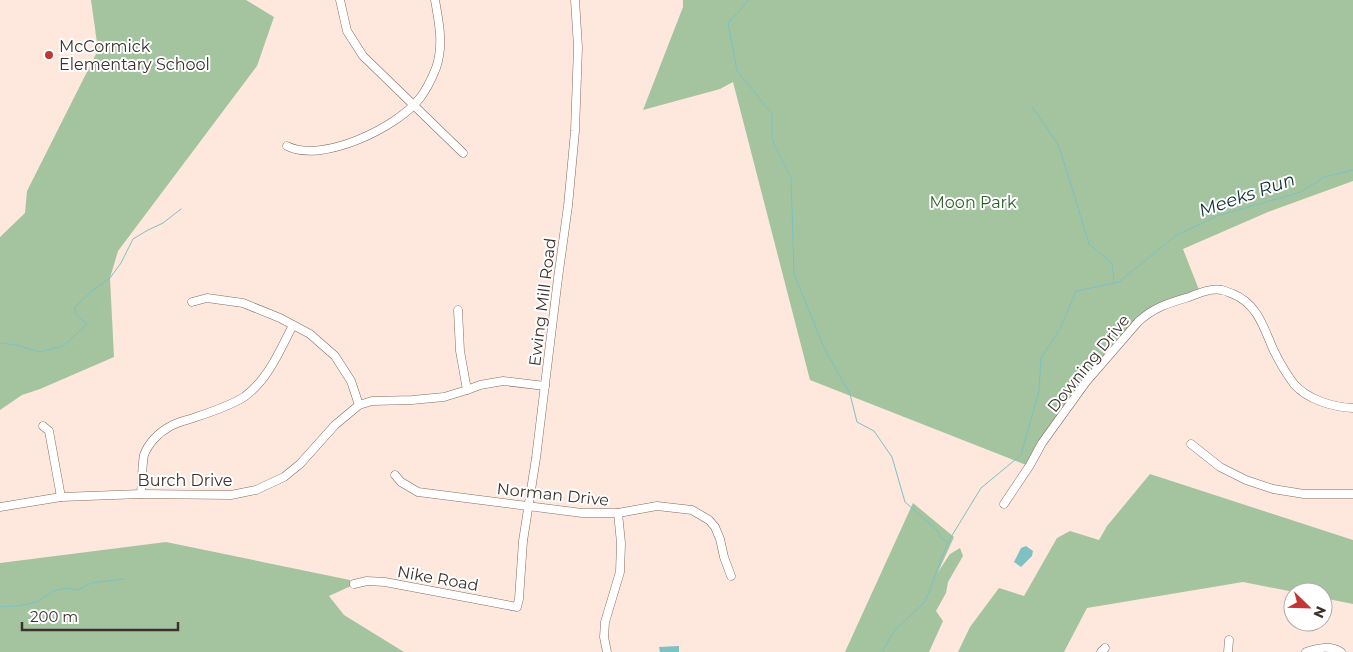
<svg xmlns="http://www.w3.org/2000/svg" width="1353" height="652" viewBox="0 0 1353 652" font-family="Montserrat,sans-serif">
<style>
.green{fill:#a4c4a0}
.water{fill:#7dc1c3}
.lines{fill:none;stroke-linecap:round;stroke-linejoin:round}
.stream{stroke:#7dc1c3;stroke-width:1}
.minor-casing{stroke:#846c61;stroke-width:9}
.minor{stroke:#fff;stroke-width:8}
.poi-dot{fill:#c43536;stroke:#fff;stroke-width:2}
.labels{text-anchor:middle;stroke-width:4;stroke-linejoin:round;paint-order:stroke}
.poi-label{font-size:16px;fill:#3c312c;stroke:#fff;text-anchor:start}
.park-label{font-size:16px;fill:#2e5f28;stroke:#fff}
.street-label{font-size:16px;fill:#3c312c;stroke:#fff}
.water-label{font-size:18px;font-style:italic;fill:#0f3233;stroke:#fff}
</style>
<rect width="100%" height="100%" fill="#fee8dd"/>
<g class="green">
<polygon points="91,0 246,0 274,17 257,66 118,251 110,278 114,357 40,389 22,395 0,410 0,237 25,213 27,191 98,50"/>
<polygon points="683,0 1353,0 1353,181 1268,212 1183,249 1201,295 1141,317 1026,465 810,380 733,82 720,89 643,110 683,7"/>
<polygon points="1150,474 1353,540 1353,604 1323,598 1323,592 1294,592 1243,582 1087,608 1064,652 958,652 970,627 999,588 1024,596 1057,538 1070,531 1099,540 1107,526"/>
<polygon points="913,503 954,537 938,572 950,554 960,548 963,556 948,582 946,593 936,611 943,621 929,652 845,652"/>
<polygon points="166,542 350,580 351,586 329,596 344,615 404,652 0,652 0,563"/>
</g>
<g class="water">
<polygon points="1026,546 1033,551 1032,556 1021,567 1014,562 1021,548"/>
<polygon points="679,646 679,652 660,652 659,647"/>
</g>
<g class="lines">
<g class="stream">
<polyline points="747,0 748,1 728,23 737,71 772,114 772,140 791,178 794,274 825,350 850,394 857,422 874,431 892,457 905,502 937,530 941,538 948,542"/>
<polyline points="1032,107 1058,144 1069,178 1089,244 1112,263 1114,283"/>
<polyline points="0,343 16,345 40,352 63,346 87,324 76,315 75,307 93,290 110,278 121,263 133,239 148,230 163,223 181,209"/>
<polyline points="0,607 17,606 37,602 53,591 67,588 78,590 91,583 124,579"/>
<polyline points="882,652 894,631 925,602 948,542 981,488 1021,455 1039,391 1041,358 1060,329 1076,291 1119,282 1175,236 1217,216 1301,192 1324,177 1353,170"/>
</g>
<g class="minor-casing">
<g id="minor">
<polyline points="340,0 347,31 363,56 463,153"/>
<path d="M287,146C322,164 398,127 420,98C427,89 432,78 436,68C444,45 439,23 435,0"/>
<polyline points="192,302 207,298 243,303 280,318 310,334 335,356 351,381 359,405"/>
<polyline points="458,310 460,351 467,390"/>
<polyline points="43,426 49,431 61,497"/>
<polyline points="1191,444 1220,467 1246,480 1273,489 1304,494 1353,494"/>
<polyline points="395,475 401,482 418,492 582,513 618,513 657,506 692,510 709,520 715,527 720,539 724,557 731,576"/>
<path d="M141,494C142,483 142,465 144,455C148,444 158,433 169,427C175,423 183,421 190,419C208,413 228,407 244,397C268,380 280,350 293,325"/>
<path d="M1004,504L1030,465L1042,443L1086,382L1138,322C1154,307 1169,303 1189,297C1199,293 1211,288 1222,290C1226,291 1230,293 1233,294C1258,304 1264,329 1274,351C1279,361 1287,375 1294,384C1308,400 1333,407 1353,408"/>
<polyline points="0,507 61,497 141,494 231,495 256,490 284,477 300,464 335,425 359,405 372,401 412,400 444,397 467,390 480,385 503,381 545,386"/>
<polyline points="354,584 367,581 385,582 517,607 519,599 523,541 536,458 558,278 568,206 575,131 578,47 575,0"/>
<polyline points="607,652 604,637 605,622 620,572 621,543 618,513"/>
<polyline points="1101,652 1105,648"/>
<polyline points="1228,652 1229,640"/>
<path d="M1306,652C1318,648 1330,645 1341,652"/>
</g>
</g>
<use href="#minor" class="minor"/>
</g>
<circle class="poi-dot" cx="49" cy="55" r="5"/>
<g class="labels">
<g class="poi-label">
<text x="59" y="52">McCormick<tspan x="59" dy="18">Elementary School</tspan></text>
</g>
<g class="park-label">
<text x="973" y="208">Moon Park</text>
</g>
<g class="street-label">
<text transform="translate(542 302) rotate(-83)" y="6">Ewing Mill Road</text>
<text transform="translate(1088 363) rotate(-51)" y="6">Downing Drive</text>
<text x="185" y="486">Burch Drive</text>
<text transform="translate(553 494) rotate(6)" y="6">Norman Drive</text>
<text transform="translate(438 578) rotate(10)" y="6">Nike Road</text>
</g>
<g class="water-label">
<text transform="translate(1247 195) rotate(-19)" y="6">Meeks Run</text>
</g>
</g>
<g transform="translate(1308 607) rotate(113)"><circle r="24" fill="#ffffff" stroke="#b1adab"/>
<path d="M0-4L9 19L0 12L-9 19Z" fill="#c43536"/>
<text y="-8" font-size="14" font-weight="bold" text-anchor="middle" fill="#3c312c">N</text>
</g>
<path d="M22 622v8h156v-8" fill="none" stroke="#3c312c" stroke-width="2.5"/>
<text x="30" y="622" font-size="15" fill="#3c312c" stroke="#ffffff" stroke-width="4" paint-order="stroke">200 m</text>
</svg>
